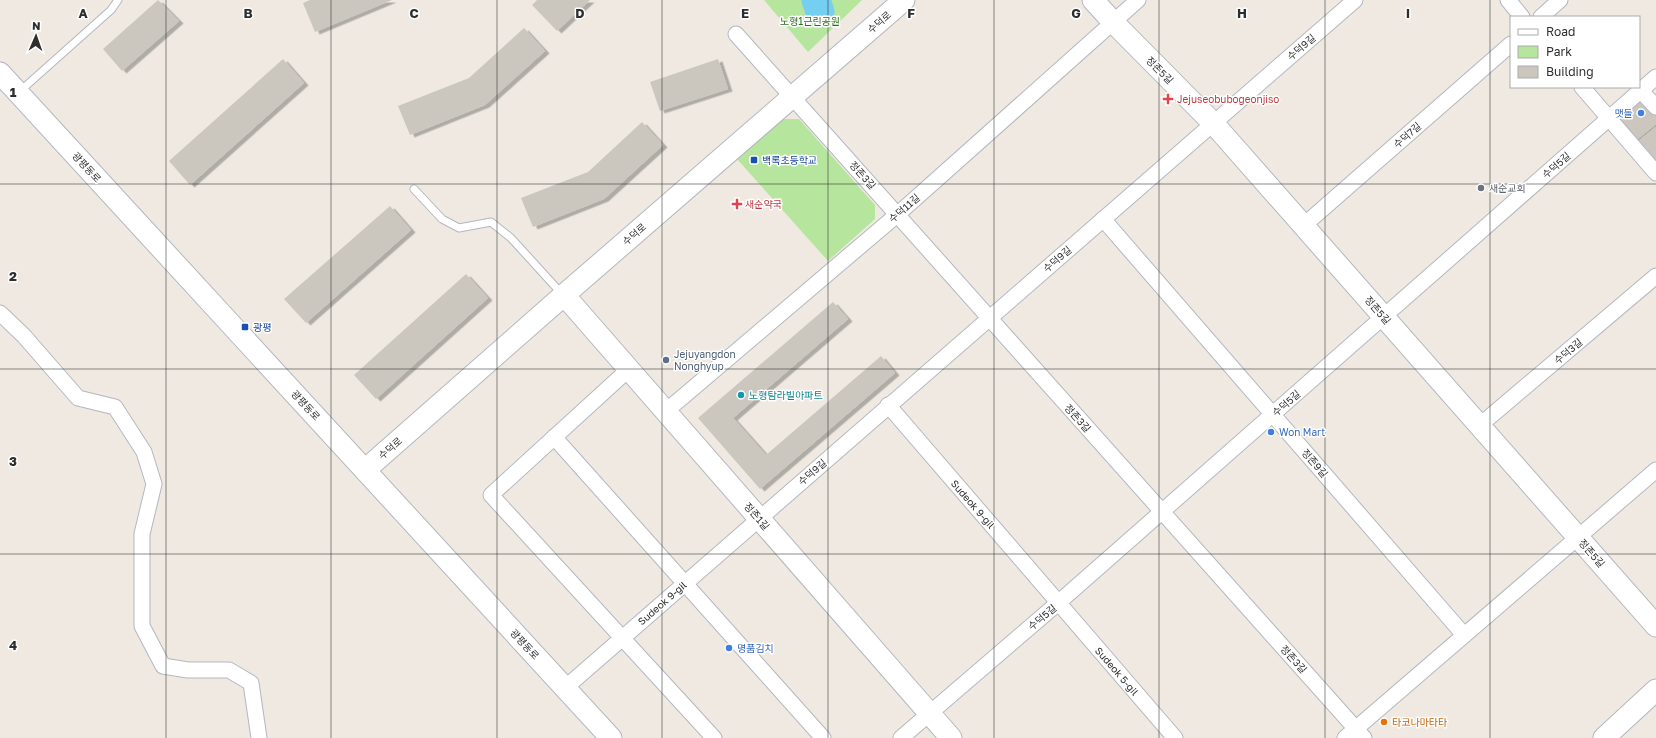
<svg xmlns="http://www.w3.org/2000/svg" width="1656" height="738" viewBox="0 0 1656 738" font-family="'Golos Text','Noto Sans KR',sans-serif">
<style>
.green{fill:#b6e59e}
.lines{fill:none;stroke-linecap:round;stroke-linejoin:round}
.river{stroke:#75cff0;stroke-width:29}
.building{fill:#cbc7bf;filter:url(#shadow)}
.lane-casing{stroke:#b4b7c1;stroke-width:9}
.street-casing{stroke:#b4b7c1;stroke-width:17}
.secondary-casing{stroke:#b4b7c1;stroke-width:23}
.lane{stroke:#fff;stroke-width:7}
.street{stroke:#fff;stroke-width:15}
.secondary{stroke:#fff;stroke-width:21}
.grid{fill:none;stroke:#2e2e2e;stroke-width:1;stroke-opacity:0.55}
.health-dot{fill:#e0444e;stroke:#fff;stroke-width:1.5}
.shop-dot{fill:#3f7fe0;stroke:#fff;stroke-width:1.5}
.transit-dot{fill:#1a4fb4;stroke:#fff;stroke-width:1.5}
.worship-dot{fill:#6b7280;stroke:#fff;stroke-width:1.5}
.service-dot{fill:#5c6f8a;stroke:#fff;stroke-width:1.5}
.culture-dot{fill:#0f9aa8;stroke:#fff;stroke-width:1.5}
.food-dot{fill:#e8710a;stroke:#fff;stroke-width:1.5}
.labels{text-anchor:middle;stroke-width:3;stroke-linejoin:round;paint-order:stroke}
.park-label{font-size:10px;fill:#2c6e1b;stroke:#fff}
.street-label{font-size:10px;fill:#2e2e2e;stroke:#fff}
.health-label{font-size:10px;fill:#be3a42;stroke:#fff;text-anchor:start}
.shop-label{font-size:10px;fill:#366cbe;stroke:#fff;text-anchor:start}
.transit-label{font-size:10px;fill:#164399;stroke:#fff;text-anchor:start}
.worship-label{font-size:10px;fill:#5b616d;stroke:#fff;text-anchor:start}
.service-label{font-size:10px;fill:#4e5e75;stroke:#fff;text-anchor:start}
.culture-label{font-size:10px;fill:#0d838f;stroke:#fff;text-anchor:start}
.food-label{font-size:10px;fill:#c56008;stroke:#fff;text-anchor:start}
.grid-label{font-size:13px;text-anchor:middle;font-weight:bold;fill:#2e2e2e;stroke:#fff;stroke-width:3;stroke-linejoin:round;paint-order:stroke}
</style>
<defs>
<filter id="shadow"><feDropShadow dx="4.5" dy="2.5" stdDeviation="0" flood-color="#0004"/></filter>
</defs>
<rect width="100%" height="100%" fill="#efe9e1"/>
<g class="green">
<polygon points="764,0 862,0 808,52"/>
<polygon points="783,119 799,119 875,205 875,219 828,261 737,159"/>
</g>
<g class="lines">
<polyline class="river" points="816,0 820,12"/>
</g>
<g class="building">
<polygon points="158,0 179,21 122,71 103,49"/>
<polygon points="310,0 392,0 315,32 303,3"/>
<polygon points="537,0 590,0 557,31 532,5"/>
<polygon points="524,28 545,51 485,105 410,135 398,106 469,78"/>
<polygon points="283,59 304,83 190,185 169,161"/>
<polygon points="718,59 728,89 660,111 650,82"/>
<polygon points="1640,96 1656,114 1656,124 1634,142 1614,119"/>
<polygon points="642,122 663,145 604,199 533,227 521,198 588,172"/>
<polygon points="1656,127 1656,166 1636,143"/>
<polygon points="390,206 411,230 306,323 284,299"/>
<polygon points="466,274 488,298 376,399 354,375"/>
<polygon points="833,302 848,319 733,418 766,455 881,356 895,373 760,489 698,418"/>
</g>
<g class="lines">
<g class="lane-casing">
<g id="lane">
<polyline points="19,92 111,10 118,0"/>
<polyline points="414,189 442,219 459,228 491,222 511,238 562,294"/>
</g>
</g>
<g class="street-casing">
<g id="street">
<polyline points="1508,0 1522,17"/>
<polyline points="1541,17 1560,0"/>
<polyline points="736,34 1364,738"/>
<polyline points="1582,87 1656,173"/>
<polyline points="1641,91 1656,107"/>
<polyline points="1103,219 1464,635"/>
<polyline points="1303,226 1511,44"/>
<polyline points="0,313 24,336 78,398 115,407 144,452 154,484 142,534 142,626 163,666 188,670 229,670 251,683 259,738"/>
<polyline points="629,369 491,495 714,738"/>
<polyline points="888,405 1175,738"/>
<polyline points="665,412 898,214 1138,0"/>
<polyline points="1479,426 1656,276"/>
<polyline points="554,437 823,738"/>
<polyline points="565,688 1355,0"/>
<polyline points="901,738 1058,603 1656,77"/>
<polyline points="1345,738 1656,470"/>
</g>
</g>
<g class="secondary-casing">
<g id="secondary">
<polyline points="1093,0 1113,22 1213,123 1656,626"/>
<polyline points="0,73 611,738"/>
<polyline points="564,295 951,738"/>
<polyline points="365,470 564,295 904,0"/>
<polyline points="1604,738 1656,690"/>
</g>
</g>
<use href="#lane" class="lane"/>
<use href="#street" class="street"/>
<use href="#secondary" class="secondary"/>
</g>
<path class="grid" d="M166,0V738M331,0V738M497,0V738M662,0V738M828,0V738M994,0V738M1159,0V738M1325,0V738M1490,0V738M0,184H1656M0,369H1656M0,554H1656"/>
<g class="health-dot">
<path d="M1166 93h4v4h4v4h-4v4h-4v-4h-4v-4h4z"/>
<path d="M735 198h4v4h4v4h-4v4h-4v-4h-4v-4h4z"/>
</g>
<g class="shop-dot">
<circle cx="1641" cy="113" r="4"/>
<circle cx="1271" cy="432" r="4"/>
<circle cx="729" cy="648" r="4"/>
</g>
<g class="transit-dot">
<rect x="750" y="156" width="8" height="8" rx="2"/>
<rect x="241" y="323" width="8" height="8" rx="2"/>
</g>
<circle class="worship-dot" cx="1481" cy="188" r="4"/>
<circle class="service-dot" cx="666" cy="360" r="4"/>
<circle class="culture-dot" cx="741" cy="395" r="4"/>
<circle class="food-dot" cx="1384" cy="722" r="4"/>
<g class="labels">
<g class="park-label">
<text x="810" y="25">노형1근린공원</text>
</g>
<g class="street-label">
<text transform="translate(879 22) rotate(-41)" y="4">수덕로</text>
<text transform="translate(1301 47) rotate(-41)" y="4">수덕9길</text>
<text transform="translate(1160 70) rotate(45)" y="4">정존5길</text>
<text transform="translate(1407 135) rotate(-41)" y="4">수덕7길</text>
<text transform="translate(1556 165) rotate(-41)" y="4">수덕5길</text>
<text transform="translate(87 167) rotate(47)" y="4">광평동로</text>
<text transform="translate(863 175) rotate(48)" y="4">정존3길</text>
<text transform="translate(904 208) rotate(-41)" y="4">수덕11길</text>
<text transform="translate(634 234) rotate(-41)" y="4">수덕로</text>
<text transform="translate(1057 259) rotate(-41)" y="4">수덕9길</text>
<text transform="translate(1378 310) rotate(49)" y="4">정존5길</text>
<text transform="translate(1568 351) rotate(-40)" y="4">수덕3길</text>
<text transform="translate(1286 403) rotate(-41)" y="4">수덕5길</text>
<text transform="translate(306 405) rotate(47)" y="4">광평동로</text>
<text transform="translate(1078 418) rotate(48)" y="4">정존3길</text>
<text transform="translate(390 448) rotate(-41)" y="4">수덕로</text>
<text transform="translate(1315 463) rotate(49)" y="4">정존9길</text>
<text transform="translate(812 472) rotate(-41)" y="4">수덕9길</text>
<text transform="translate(973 504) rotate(49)" y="4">Sudeok 9-gil</text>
<text transform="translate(757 516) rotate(49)" y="4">정존1길</text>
<text transform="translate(1592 553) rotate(49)" y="4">정존5길</text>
<text transform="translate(662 603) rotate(-41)" y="4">Sudeok 9-gil</text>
<text transform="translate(1042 617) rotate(-40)" y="4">수덕5길</text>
<text transform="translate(525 644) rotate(47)" y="4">광평동로</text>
<text transform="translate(1294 659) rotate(48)" y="4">정존3길</text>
<text transform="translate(1117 671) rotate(49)" y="4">Sudeok 5-gil</text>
</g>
<g class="health-label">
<text x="1177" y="103">Jejuseobubogeonjiso</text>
<text x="745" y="208">새순약국</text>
</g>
<g class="shop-label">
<text x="1633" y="117" text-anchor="end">맷돌</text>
<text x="1279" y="436">Won Mart</text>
<text x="737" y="652">명품김치</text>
</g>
<g class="transit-label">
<text x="762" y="164">백록초등학교</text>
<text x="253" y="331">광평</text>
</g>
<g class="worship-label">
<text x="1489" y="192">새순교회</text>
</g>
<g class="service-label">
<text x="674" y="358">Jejuyangdon<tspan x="674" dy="12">Nonghyup</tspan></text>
</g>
<g class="culture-label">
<text x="749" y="399">노형탐라빌아파트</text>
</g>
<g class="food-label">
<text x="1392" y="726">타코나마타타</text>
</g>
</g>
<g class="grid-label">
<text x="83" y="18">A</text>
<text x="248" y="18">B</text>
<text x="414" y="18">C</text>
<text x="580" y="18">D</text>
<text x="745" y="18">E</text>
<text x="911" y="18">F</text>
<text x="1076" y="18">G</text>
<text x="1242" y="18">H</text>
<text x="1408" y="18">I</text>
<text x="13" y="97">1</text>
<text x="13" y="281">2</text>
<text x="13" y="466">3</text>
<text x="13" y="650">4</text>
</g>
<rect x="1510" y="16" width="130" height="72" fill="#ffffff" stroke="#ababab"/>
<rect x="1518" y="29" width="20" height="6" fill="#ffffff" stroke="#ababab"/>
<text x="1546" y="36" font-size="12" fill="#2e2e2e">Road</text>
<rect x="1518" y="46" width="20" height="12" fill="#b6e59e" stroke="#ababab"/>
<text x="1546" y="56" font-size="12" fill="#2e2e2e">Park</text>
<rect x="1518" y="66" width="20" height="12" fill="#cbc7bf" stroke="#ababab"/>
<text x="1546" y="76" font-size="12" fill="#2e2e2e">Building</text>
<g transform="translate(36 36) rotate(2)" stroke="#ffffff" stroke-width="3" paint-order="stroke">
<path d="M0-3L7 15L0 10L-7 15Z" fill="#2e2e2e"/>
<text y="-6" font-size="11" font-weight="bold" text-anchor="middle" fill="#2e2e2e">N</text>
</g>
</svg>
